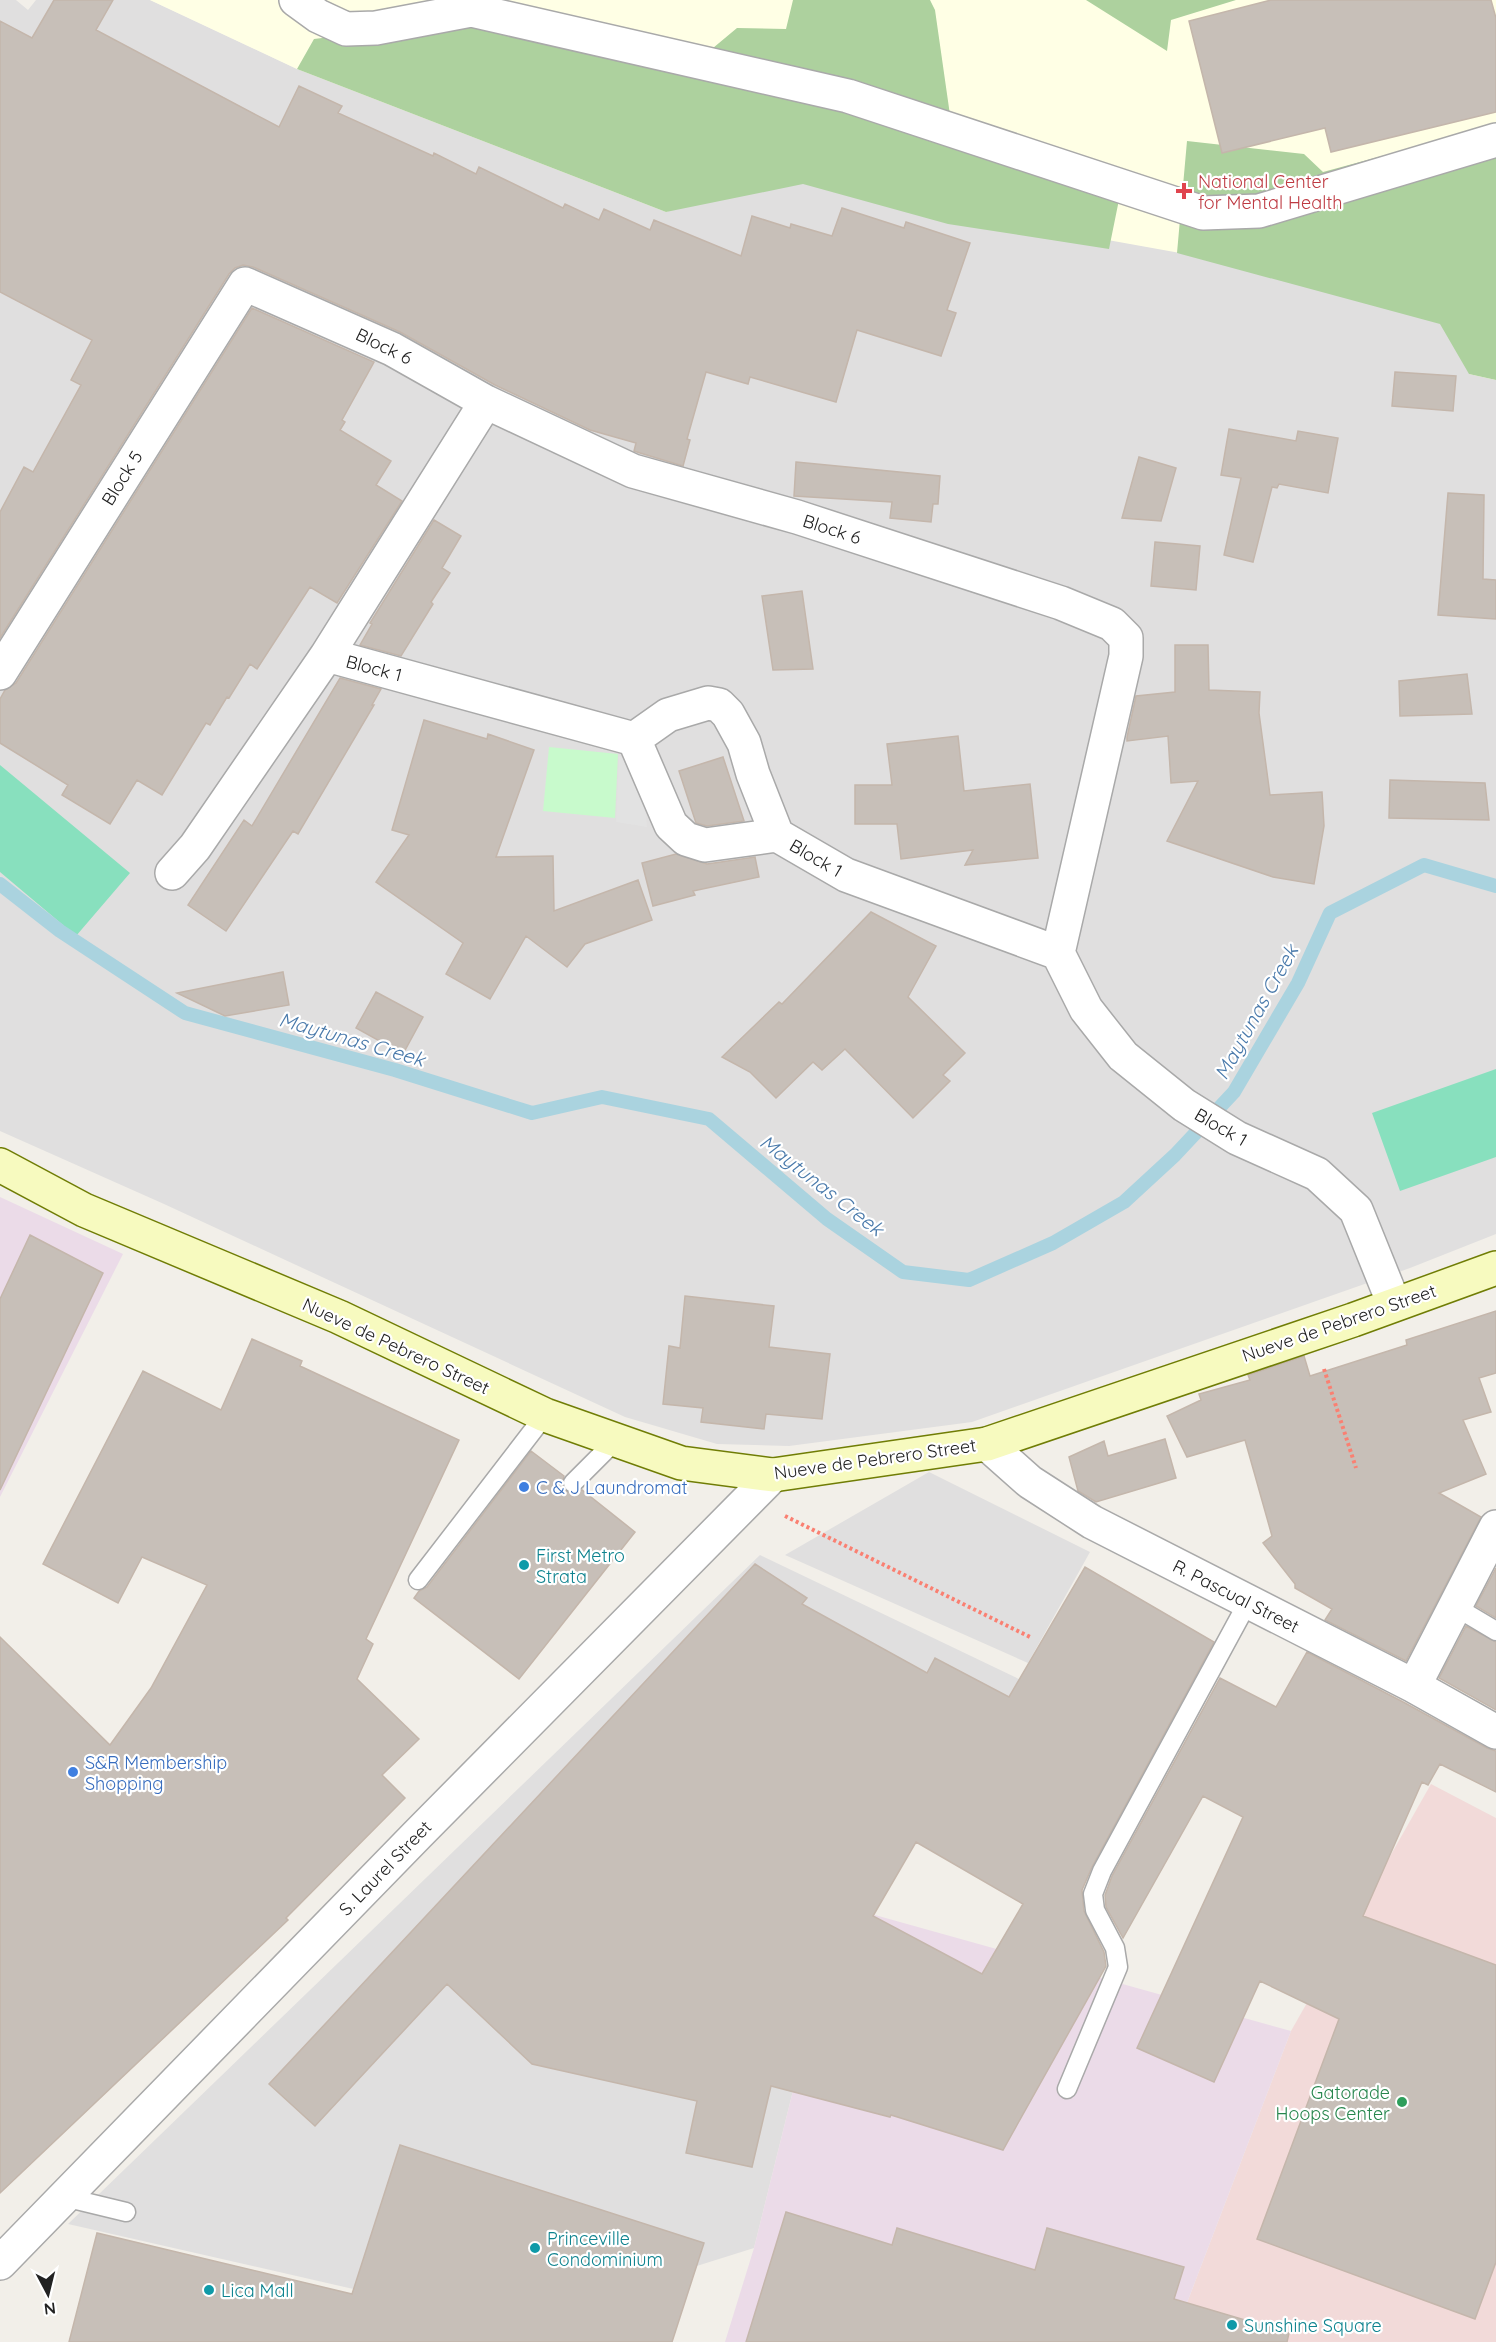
<svg xmlns="http://www.w3.org/2000/svg" width="1496" height="2342" viewBox="0 0 1496 2342" font-family="Quicksand,sans-serif">
<style>
.residential{fill:#e0dfdf}
.commercial{fill:#f2dad9}
.industrial{fill:#ebdbe8}
.education{fill:#ffffe5}
.forest{fill:#add19e}
.park{fill:#c8facc}
.pitch{fill:#88e0be}
.parking{fill:#e2e2e2}
.lines{fill:none;stroke-linecap:round;stroke-linejoin:round}
.stream{stroke:#aad3df;stroke-width:14}
.building{fill:#c7bfb8;stroke:#c4b6ab;stroke-width:1.5;fill-rule:evenodd}
.service-casing{stroke:#a9a9a9;stroke-width:21}
.minor-casing{stroke:#a9a9a9;stroke-width:36}
.tertiary-casing{stroke:#a9a9a9;stroke-width:36}
.secondary-casing{stroke:#707d05;stroke-width:36}
.path{stroke:#fa8072;stroke-width:4;stroke-dasharray:3 3;stroke-linecap:butt}
.service{stroke:#fff;stroke-width:18}
.minor{stroke:#fff;stroke-width:33}
.tertiary{stroke:#fff;stroke-width:33}
.secondary{stroke:#f7fabf;stroke-width:33}
.health-dot{fill:#e0444e;stroke:#fff;stroke-width:2}
.shop-dot{fill:#3f7fe0;stroke:#fff;stroke-width:2}
.culture-dot{fill:#0f9aa8;stroke:#fff;stroke-width:2}
.leisure-dot{fill:#2e9e5b;stroke:#fff;stroke-width:2}
.labels{text-anchor:middle;dominant-baseline:central;stroke-width:4.5;stroke-linejoin:round;paint-order:stroke}
.health-label{font-size:18px;fill:#be3a42;stroke:#fff;text-anchor:start}
.street-label{font-size:18px;fill:#222;stroke:#fff}
.shop-label{font-size:18px;fill:#366cbe;stroke:#fff;text-anchor:start}
.culture-label{font-size:18px;fill:#0d838f;stroke:#fff;text-anchor:start}
.leisure-label{font-size:18px;fill:#27864d;stroke:#fff;text-anchor:end}
.water-label{font-size:20px;font-style:italic;fill:#4a7aab;stroke:#fff}
</style>
<rect width="100%" height="100%" fill="#f2efe9"/>
<path class="residential" d="M0,0H16L28,10L36,0H150L297,69L784,169L1493,309L1469,374L1496,380V1234L1410,1268L972,1422L789,1446L717,1444L625,1417L164,1204L0,1131Z
M929,1472L1090,1552L1028,1663L785,1555Z
M760,1555L1023,1681L839,1905L754,2248L455,2342H396L406,2301L68,2224Z"/>
<path class="commercial" d="M1431,1784L1496,1818V2342H1172L1291,2031Z"/>
<path class="industrial" d="M0,1197L123,1254L0,1497Z
M839,1905L1291,2031L1172,2342H725L754,2248Z"/>
<path class="education" d="M150,0H1496V380L1469,374L1492,309L985,218L784,169L666,212L297,69Z"/>
<path class="forest" d="M793,0H930L935,10L950,115L1124,175L1109,249L948,224L803,184L666,212L297,69L314,39L468,20L713,48L737,28L786,29Z
M1086,0H1236L1171,20L1167,51Z
M1496,125V380L1469,374L1440,324L1177,253L1187,141L1304,154L1323,172Z"/>
<path class="park" d="M549,747L618,754L615,818L543,811Z"/>
<path class="pitch" d="M0,765L130,873L76,936L0,872Z
M1496,1069V1157L1400,1191L1372,1113Z"/>
<path class="parking" d="M619,756L642,766L647,827L616,822Z"/>
<g class="lines">
<path class="stream" d="M0,884L60,931L185,1013L395,1070L532,1113L602,1097L709,1119L827,1219L903,1272L969,1280L1053,1243L1124,1202L1175,1155L1234,1092L1298,983L1330,913L1424,865L1496,886"/>
</g>
<path class="building" d="M54,0H113L96,30L279,127L299,86L342,106L338,113L433,156L434,153L476,174L479,167L563,208L565,204L599,220L604,209L650,230L654,220L741,256L752,216L790,228L791,224L832,236L842,208L904,228L906,222L970,243L947,310L956,313L941,356L857,330L836,402L750,377L748,384L706,372L687,439L690,440L683,466L640,453L634,451L636,443L590,430L495,385L400,332L253,267L243,265L235,268L229,274L0,638V512L24,467L33,472L81,385L71,380L92,340L0,292V21L32,38Z
M1271,0H1491L1496,18V112L1331,152L1325,128L1222,153L1189,21Z
M252,308L374,362L342,420L345,422L340,430L391,461L376,485L402,501L337,603L310,587L257,669L250,664L229,698L227,697L210,725L206,723L162,795L137,780L110,824L62,795L68,785L0,743V699L5,690L16,683Z
M1395,372L1456,376L1453,411L1392,406Z
M1229,429L1296,441L1298,431L1338,438L1328,493L1279,484L1277,488L1272,487L1253,562L1224,555L1241,478L1221,475Z
M1139,457L1176,468L1161,521L1122,518Z
M796,462L940,476L938,504H933L931,522L890,518L892,502L794,496Z
M1448,493L1484,495L1483,579L1496,580V619L1438,615Z
M434,520L461,536L442,568L450,573L431,602L433,604L401,656L360,645L372,624L370,623Z
M1155,542L1200,546L1196,590L1151,586Z
M802,591L813,669L773,670L762,596Z
M1175,645H1208L1209,690L1260,692L1259,713L1270,795L1322,792L1324,826L1314,884L1273,877L1167,841L1198,781L1171,783L1168,736L1127,741V737L1136,696L1175,692Z
M1467,674L1472,714L1400,716L1399,681Z
M340,678L381,689L372,705H374L298,834L293,831L226,931L188,905L244,820L252,826Z
M424,720L487,739L488,734L534,750L496,857L553,856L554,911L638,880L652,920L585,944L567,967L526,936L490,999L446,974L463,943L376,882L409,835L392,830Z
M958,736L964,791L1030,784L1038,858L965,865L973,850L901,859L897,824H855V785H892L887,744Z
M723,757L744,821L707,826L696,823L679,771Z
M1390,780L1485,783L1489,820L1389,818Z
M676,854L707,864L755,857L759,877L693,891L695,895L653,906L642,863Z
M871,912L936,946L908,997L965,1053L943,1075L950,1081L913,1118L845,1049L822,1070L813,1062L776,1098L750,1072L722,1057L779,1002L782,1004Z
M283,972L289,1005L225,1016L177,993Z
M376,992L423,1017L403,1054L356,1028Z
M30,1235L103,1273L0,1490V1299Z
M685,1296L774,1306L769,1347L830,1354L822,1419L766,1414L764,1429L701,1422L703,1408L663,1404L669,1346L680,1348Z
M1496,1311V1373L1479,1378L1491,1412L1463,1420L1486,1474L1439,1493L1481,1517L1406,1661L1325,1620L1332,1609L1295,1588V1584L1263,1543L1272,1536L1245,1440L1187,1457L1167,1416L1201,1400L1199,1394L1250,1380L1248,1375L1304,1356L1310,1376L1407,1345L1406,1340Z
M252,1339L302,1361L300,1366L459,1440L366,1639L373,1644L357,1679L419,1739L382,1775L405,1798L286,1918L288,1920L0,2193V1637L110,1745L151,1688L207,1585L142,1557L118,1603L43,1564L143,1371L221,1410Z
M1165,1439L1176,1478L1096,1502L1078,1491L1069,1457L1104,1441L1108,1456Z
M531,1451L564,1476L562,1485L566,1491L575,1494L582,1490L635,1532L519,1679L414,1598L419,1591L427,1587Z
M755,1564L807,1598L802,1604L927,1673L935,1658L1009,1697L1085,1567L1214,1642L1092,1867L1082,1890L1084,1911L1104,1952L1106,1966L1003,2150L891,2115L890,2117L771,2086L752,2167L686,2153L697,2101L532,2064L447,1984L315,2126L269,2084ZM916,1842L1023,1904L982,1974L873,1916Z
M1496,1568V1618L1476,1606Z
M1466,1626L1496,1642V1710L1439,1678Z
M1307,1652L1405,1703L1487,1748L1496,1751V1792L1440,1764L1428,1785L1422,1782L1363,1916L1496,1965V2262L1475,2319L1257,2239L1339,2019L1260,1981L1214,2082L1137,2048L1243,1817L1203,1796L1123,1938L1106,1907L1105,1895L1112,1876L1220,1678L1276,1707Z
M400,2145L704,2243L672,2342H69L97,2233L352,2294Z
M786,2212L892,2245L897,2228L1035,2270L1047,2228L1184,2267L1174,2299L1289,2333L1287,2342H746Z"/>
<g class="lines">
<defs>
<path id="service" d="M573,1483L616,1440
M418,1580L545,1415
M1454,1606L1496,1631
M1067,2089L1118,1967L1115,1948L1095,1910L1093,1894L1102,1871L1248,1602
M64,2197L126,2212"/>
<path id="minor" d="M296,0L318,16L346,29L376,28L471,10L848,96L1203,213L1259,211L1496,140
M327,655L486,402
M0,673L245,284L392,349L486,402L633,471L797,517L1061,603L1112,624L1126,638V656L1058,953
M634,739L668,715L708,703L719,705L728,714L744,743L753,774L777,835
M172,873L195,847L327,655L634,739L671,825L686,839L705,845L777,835L846,875L1058,953L1086,1009L1123,1056L1184,1105L1237,1138L1317,1174L1356,1210L1394,1304
M987,1444L1030,1482L1092,1522L1414,1686L1496,1732
M1414,1686L1496,1527"/>
<path id="tertiary" d="M0,2263L418,1834L773,1475"/>
<path id="secondary" d="M0,1165L84,1210L339,1317L545,1415L681,1463L773,1475L987,1444L1353,1320L1496,1268"/>
</defs>
<use href="#service" class="service-casing"/>
<use href="#minor" class="minor-casing"/>
<use href="#tertiary" class="tertiary-casing"/>
<use href="#secondary" class="secondary-casing"/>
<path class="path" d="M1324,1369L1356,1468
M785,1516L1032,1638"/>
<use href="#service" class="service"/>
<use href="#minor" class="minor"/>
<use href="#tertiary" class="tertiary"/>
<use href="#secondary" class="secondary"/>
</g>
<path class="health-dot" d="M1181 182h6v6h6v6h-6v6h-6v-6h-6v-6h6z"/>
<g class="shop-dot">
<circle cx="524" cy="1487" r="6"/>
<circle cx="73" cy="1772" r="6"/>
</g>
<g class="culture-dot">
<circle cx="524" cy="1565" r="6"/>
<circle cx="535" cy="2248" r="6"/>
<circle cx="209" cy="2290" r="6"/>
<circle cx="1232" cy="2325" r="6"/>
</g>
<circle class="leisure-dot" cx="1402" cy="2102" r="6"/>
<g class="labels">
<g class="health-label">
<text x="1198" y="181">National Center<tspan x="1198" dy="21">for Mental Health</tspan></text>
</g>
<g class="street-label">
<text transform="translate(384 346) rotate(26)">Block 6</text>
<text transform="translate(122 478) rotate(-58)">Block 5</text>
<text transform="translate(832 529) rotate(18)">Block 6</text>
<text transform="translate(374 668) rotate(15)">Block 1</text>
<text transform="translate(816 858) rotate(30)">Block 1</text>
<text transform="translate(1221 1127) rotate(30)">Block 1</text>
<text transform="translate(1339 1323) rotate(-19)">Nueve de Pebrero Street</text>
<text transform="translate(396 1346) rotate(25)">Nueve de Pebrero Street</text>
<text transform="translate(875 1459) rotate(-8)">Nueve de Pebrero Street</text>
<text transform="translate(1236 1596) rotate(27)">R. Pascual Street</text>
<text transform="translate(385 1868) rotate(-46)">S. Laurel Street</text>
</g>
<g class="shop-label">
<text x="536" y="1487">C &amp; J Laundromat</text>
<text x="85" y="1762">S&amp;R Membership<tspan x="85" dy="21">Shopping</tspan></text>
</g>
<g class="culture-label">
<text x="536" y="1555">First Metro<tspan x="536" dy="21">Strata</tspan></text>
<text x="547" y="2238">Princeville<tspan x="547" dy="21">Condominium</tspan></text>
<text x="221" y="2290">Lica Mall</text>
<text x="1244" y="2325">Sunshine Square</text>
</g>
<g class="leisure-label">
<text x="1390" y="2092">Gatorade<tspan x="1390" dy="21">Hoops Center</tspan></text>
</g>
<g class="water-label">
<text transform="translate(1256 1012) rotate(-61)">Maytunas Creek</text>
<text transform="translate(352 1039) rotate(16)">Maytunas Creek</text>
<text transform="translate(822 1185) rotate(38)">Maytunas Creek</text>
</g>
</g>
<g transform="translate(48 2294) rotate(173)" stroke="#ffffff" stroke-width="4.5" paint-order="stroke">
<path d="M0-4.5L10 22L0 15L-10 22Z" fill="#222222"/>
<text y="-9" font-size="16" font-weight="bold" text-anchor="middle" fill="#222222">N</text>
</g>
</svg>
